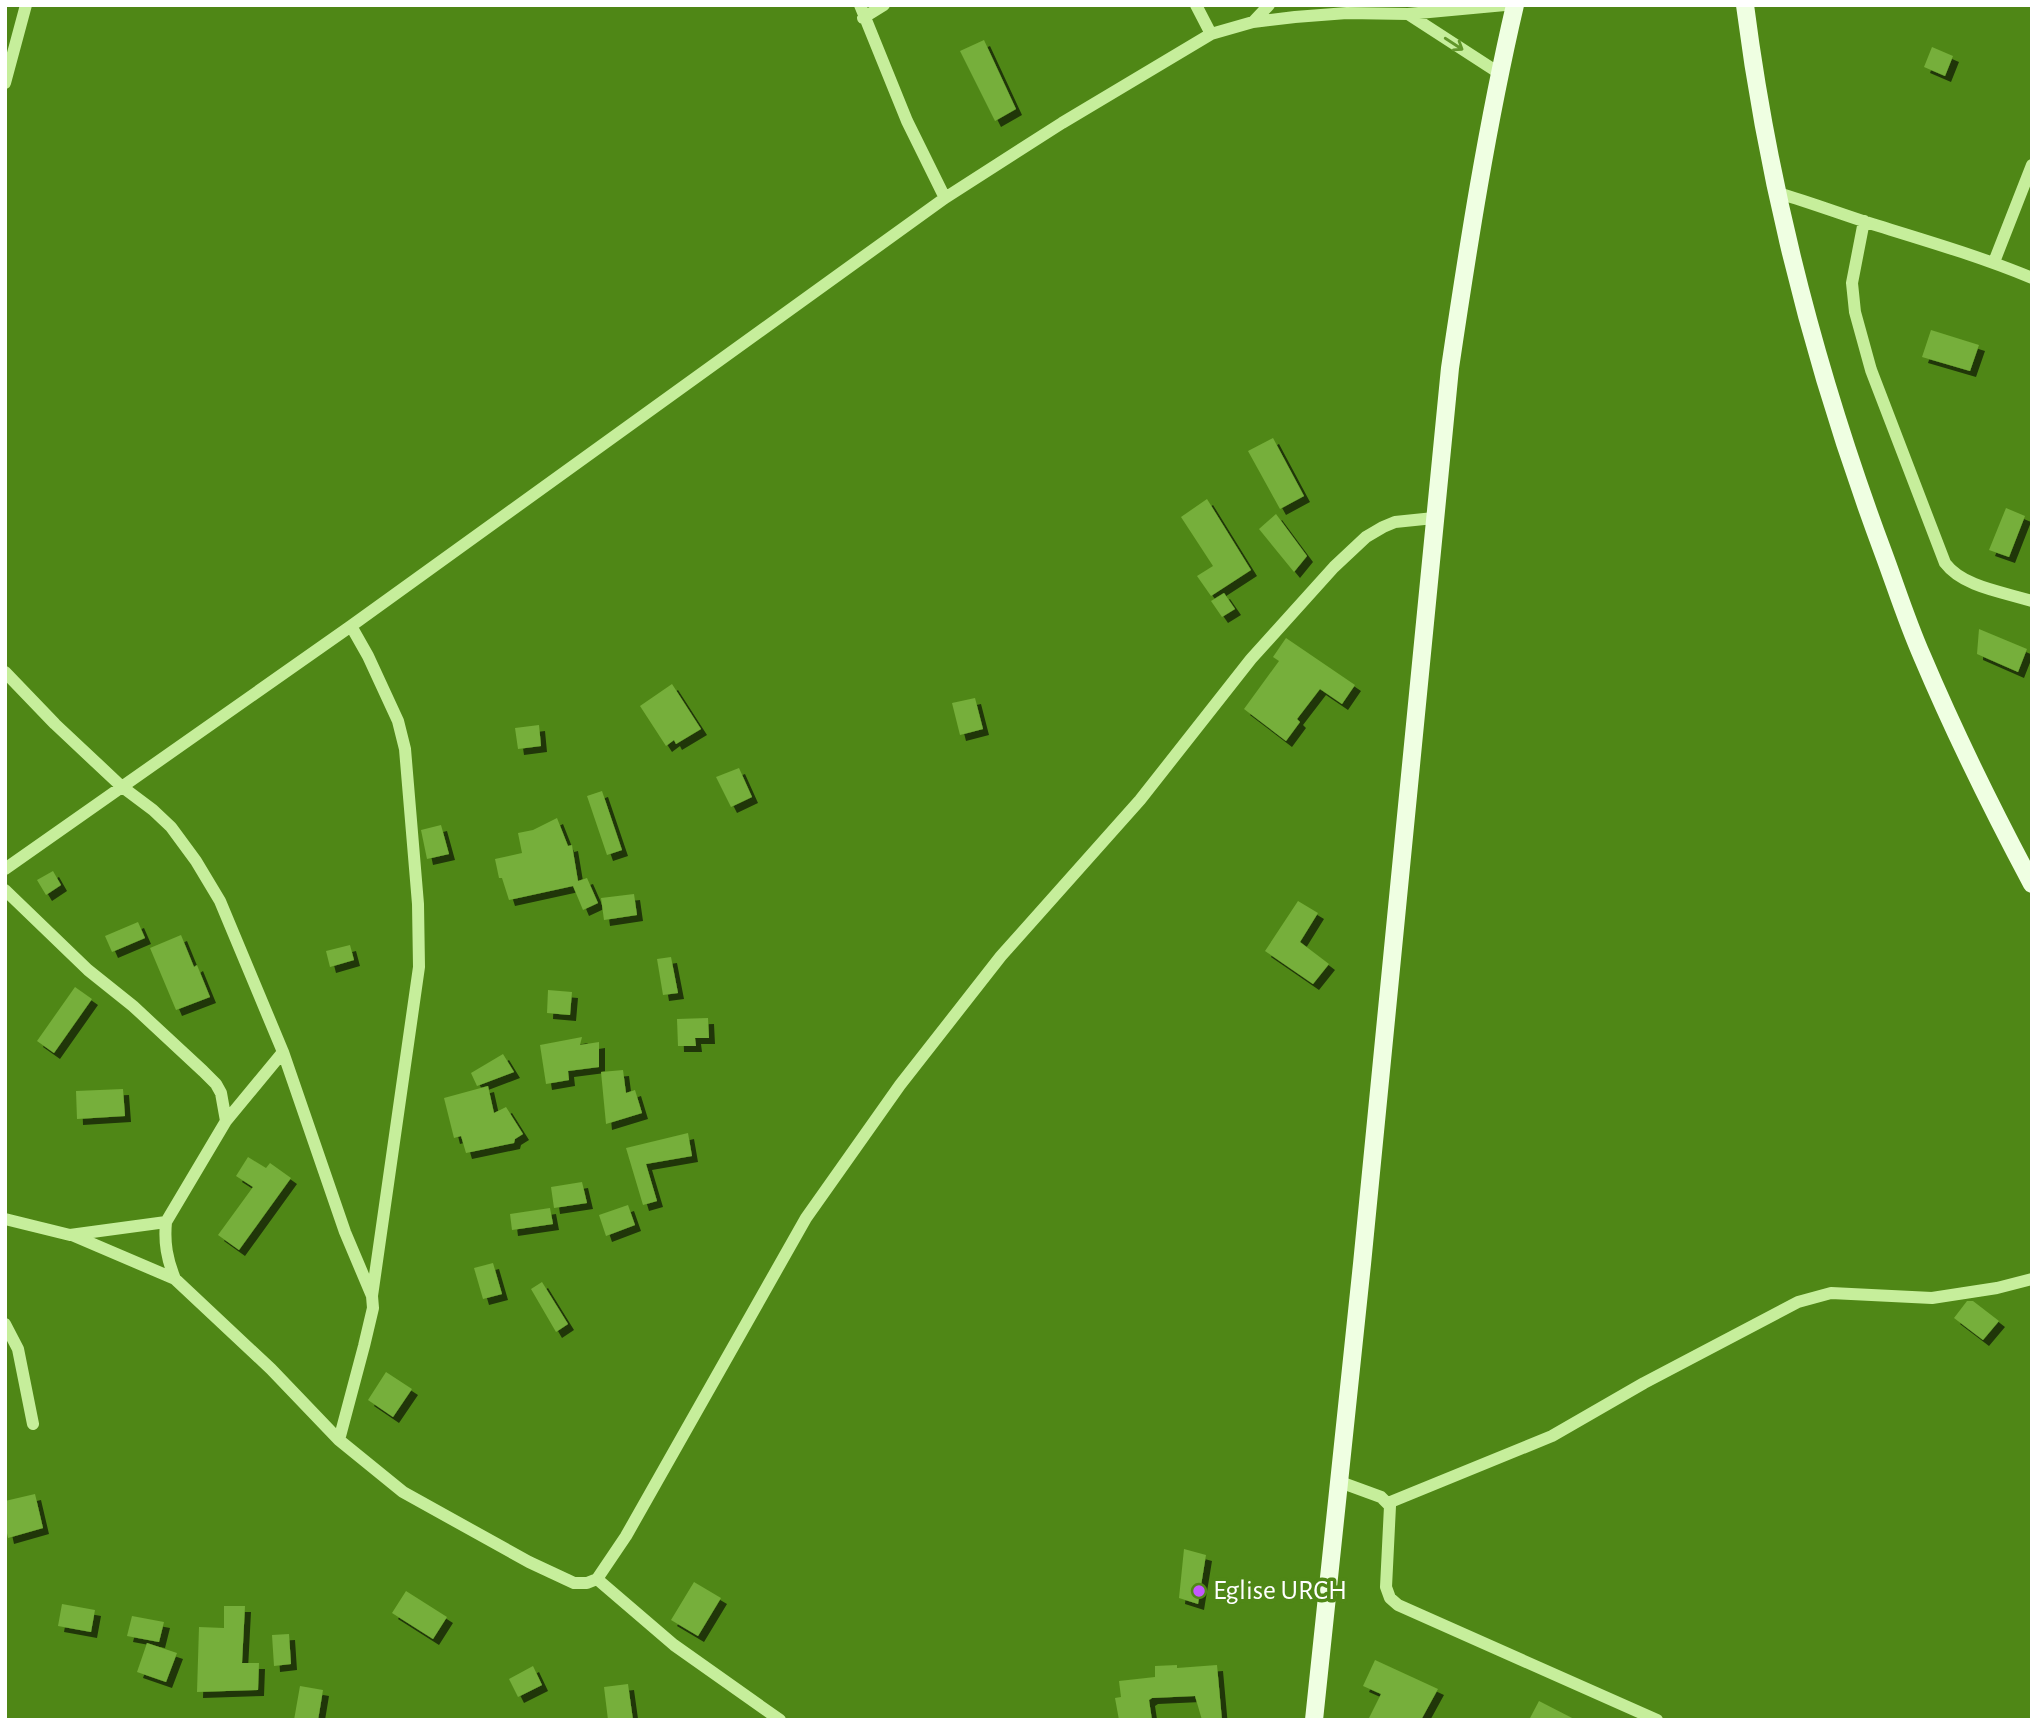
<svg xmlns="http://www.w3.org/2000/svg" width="2037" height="1725" viewBox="0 0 2037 1725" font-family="'Alegreya Sans',sans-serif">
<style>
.building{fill:#76af3a;filter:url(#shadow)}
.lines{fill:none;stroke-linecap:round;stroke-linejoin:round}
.minor{stroke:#c6ee9b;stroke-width:12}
.major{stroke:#efffe2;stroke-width:18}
.oneway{stroke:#61962a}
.poi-dot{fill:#c358ff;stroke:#4f8716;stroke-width:2.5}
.labels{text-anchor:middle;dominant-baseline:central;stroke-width:7;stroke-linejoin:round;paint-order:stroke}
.poi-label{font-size:28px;fill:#fff;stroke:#4f8716;text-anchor:start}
</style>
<defs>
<filter id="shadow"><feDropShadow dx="6" dy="6" stdDeviation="0" flood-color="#0009"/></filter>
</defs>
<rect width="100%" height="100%" fill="#4f8716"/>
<path class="building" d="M984,40L1016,109L995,121L960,51Z
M1932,47L1953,56L1945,76L1924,67Z
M1931,330L1979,345L1970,371L1922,357Z
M1273,438L1304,496L1280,509L1248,451Z
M1207,499L1251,570L1211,596L1197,576L1213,566L1181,517Z
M2006,508L2025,516L2009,557L1989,550Z
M1276,514L1307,556L1294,572L1259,529Z
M1224,593L1235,609L1222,617L1211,601Z
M1979,629L2027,649L2018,672L1977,654Z
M1286,638L1355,685L1342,704L1320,689L1297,719L1300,722L1286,741L1244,709L1279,661L1273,657Z
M672,684L701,729L676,744L674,740L666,746L640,706Z
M975,698L983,729L960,735L952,703Z
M539,725L541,746L518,749L515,728Z
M739,768L752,797L731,807L716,777Z
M602,791L622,850L607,855L587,796Z
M557,818L568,846L572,845L578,881L587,878L598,903L583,910L573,886L509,900L502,878H499L495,859L522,853L518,833L533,830Z
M441,825L449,854L427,859L421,830Z
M53,871L61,885L46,895L37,880Z
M634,894L637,915L604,920L601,898Z
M1298,901L1318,913L1300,942L1329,964L1313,984L1265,951Z
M138,922L145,938L112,952L105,936Z
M181,935L194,967L197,965L210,997L176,1010L150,948Z
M350,945L354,960L330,967L326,951Z
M671,957L678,993L663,995L657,959Z
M75,987L92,999L54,1053L37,1041Z
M548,990L572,992L570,1015L547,1013Z
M708,1018L709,1038H695L696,1046H678L677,1019Z
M582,1037L580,1045L599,1042V1067L568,1071L569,1080L546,1084L540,1045Z
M503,1054L514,1072L477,1086L471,1073Z
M623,1070L626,1093L635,1090L642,1113L606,1124L601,1072Z
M488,1086L494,1113L506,1107L523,1134L515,1139L514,1143L466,1153L461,1136L454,1138L444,1098Z
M123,1089L125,1116L77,1119L76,1091Z
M688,1133L692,1156L646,1164L657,1201L643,1205L626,1148Z
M248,1157L266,1168L270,1163L291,1178L239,1250L218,1235L253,1187L236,1176Z
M582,1182L587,1203L554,1208L551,1187Z
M628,1205L635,1225L606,1236L599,1215Z
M550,1208L553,1224L512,1230L510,1214Z
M493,1263L502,1294L483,1299L474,1268Z
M542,1282L568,1324L556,1332L531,1289Z
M1967,1301H1973L1999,1321L1983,1340L1954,1318Z
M386,1372L412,1389L393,1417L368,1400Z
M35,1494L43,1528L8,1538L5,1524V1501Z
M1184,1549L1206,1555L1198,1604L1179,1598Z
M694,1582L721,1598L698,1636L671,1620Z
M406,1591L447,1617L433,1639L392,1613Z
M62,1604L95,1610L91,1632L58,1626Z
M224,1606H245L242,1663H259L258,1690L197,1692L199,1627L224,1628Z
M132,1616L164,1622L159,1642L127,1636Z
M289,1634L291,1664L274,1666L272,1635Z
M147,1643L177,1653L166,1682L137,1672Z
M1375,1660L1438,1689L1421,1720H1368L1381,1694L1363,1686Z
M1177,1665V1668L1217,1665L1222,1720H1202L1195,1696L1152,1698L1149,1700L1152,1720H1119L1115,1698L1121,1697L1119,1681L1155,1677V1666Z
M533,1666L542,1685L518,1697L509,1679Z
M628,1684L633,1720H608L604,1687Z
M300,1686L323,1690L318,1720H294Z
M1539,1701L1576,1720H1529Z"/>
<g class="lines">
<path class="minor" d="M860,5L907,121L945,198
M1196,5L1211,34
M1408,14L1499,73
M863,18L884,5
M1253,22L1269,5
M5,83L26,5
M1778,193C1809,202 1838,213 1869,223C1924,240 1979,256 2032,278
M1864,221L1852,283L1855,312L1871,370L1945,563C1963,587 2003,592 2032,601
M1994,262L2032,165
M351,626L368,656L398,721L405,749L418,904L419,967L372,1296
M5,672L55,724L121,786L153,810L171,827L196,861L220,901L283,1052L345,1232L372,1296L373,1308L364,1346L339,1440
M5,869L351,626L945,198L1062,123L1211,34L1253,22L1295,17L1347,13L1408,14L1505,5
M5,890L88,970L133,1006L203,1071L216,1084L221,1093L226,1121L166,1222C164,1243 167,1259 175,1279L271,1369L339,1440L403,1492L529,1562L574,1583H587L597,1579L626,1536L806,1218L900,1085L1001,956L1140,800L1251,659L1334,567L1366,537L1383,527L1395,522L1434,518
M226,1121L283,1052
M5,1219L70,1235L166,1222
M72,1235L175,1279
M5,1324L18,1349L33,1424
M1340,1482L1381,1497L1390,1506L1386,1587L1390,1598L1398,1605L1657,1720
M1388,1503L1552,1436L1644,1383L1798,1302L1831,1293L1932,1298L1997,1288L2032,1279
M597,1579L674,1645L780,1720"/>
<path class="major" d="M1745,5C1769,192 1817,375 1883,552C1896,587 1907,622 1922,656C1955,734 1992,809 2032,884
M1314,1720L1362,1264L1450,368C1468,247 1487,125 1515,5"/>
</g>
<defs><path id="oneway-shaft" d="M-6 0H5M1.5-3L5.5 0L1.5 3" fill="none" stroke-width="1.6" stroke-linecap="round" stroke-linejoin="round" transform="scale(1.75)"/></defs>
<use class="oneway" href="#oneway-shaft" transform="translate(1454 44) rotate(33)"/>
<circle class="poi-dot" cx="1199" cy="1591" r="7"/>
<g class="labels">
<g class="poi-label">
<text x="1213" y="1591">Eglise URCH</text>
</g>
</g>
<rect width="2037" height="1725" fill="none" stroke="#ffffff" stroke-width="14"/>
</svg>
